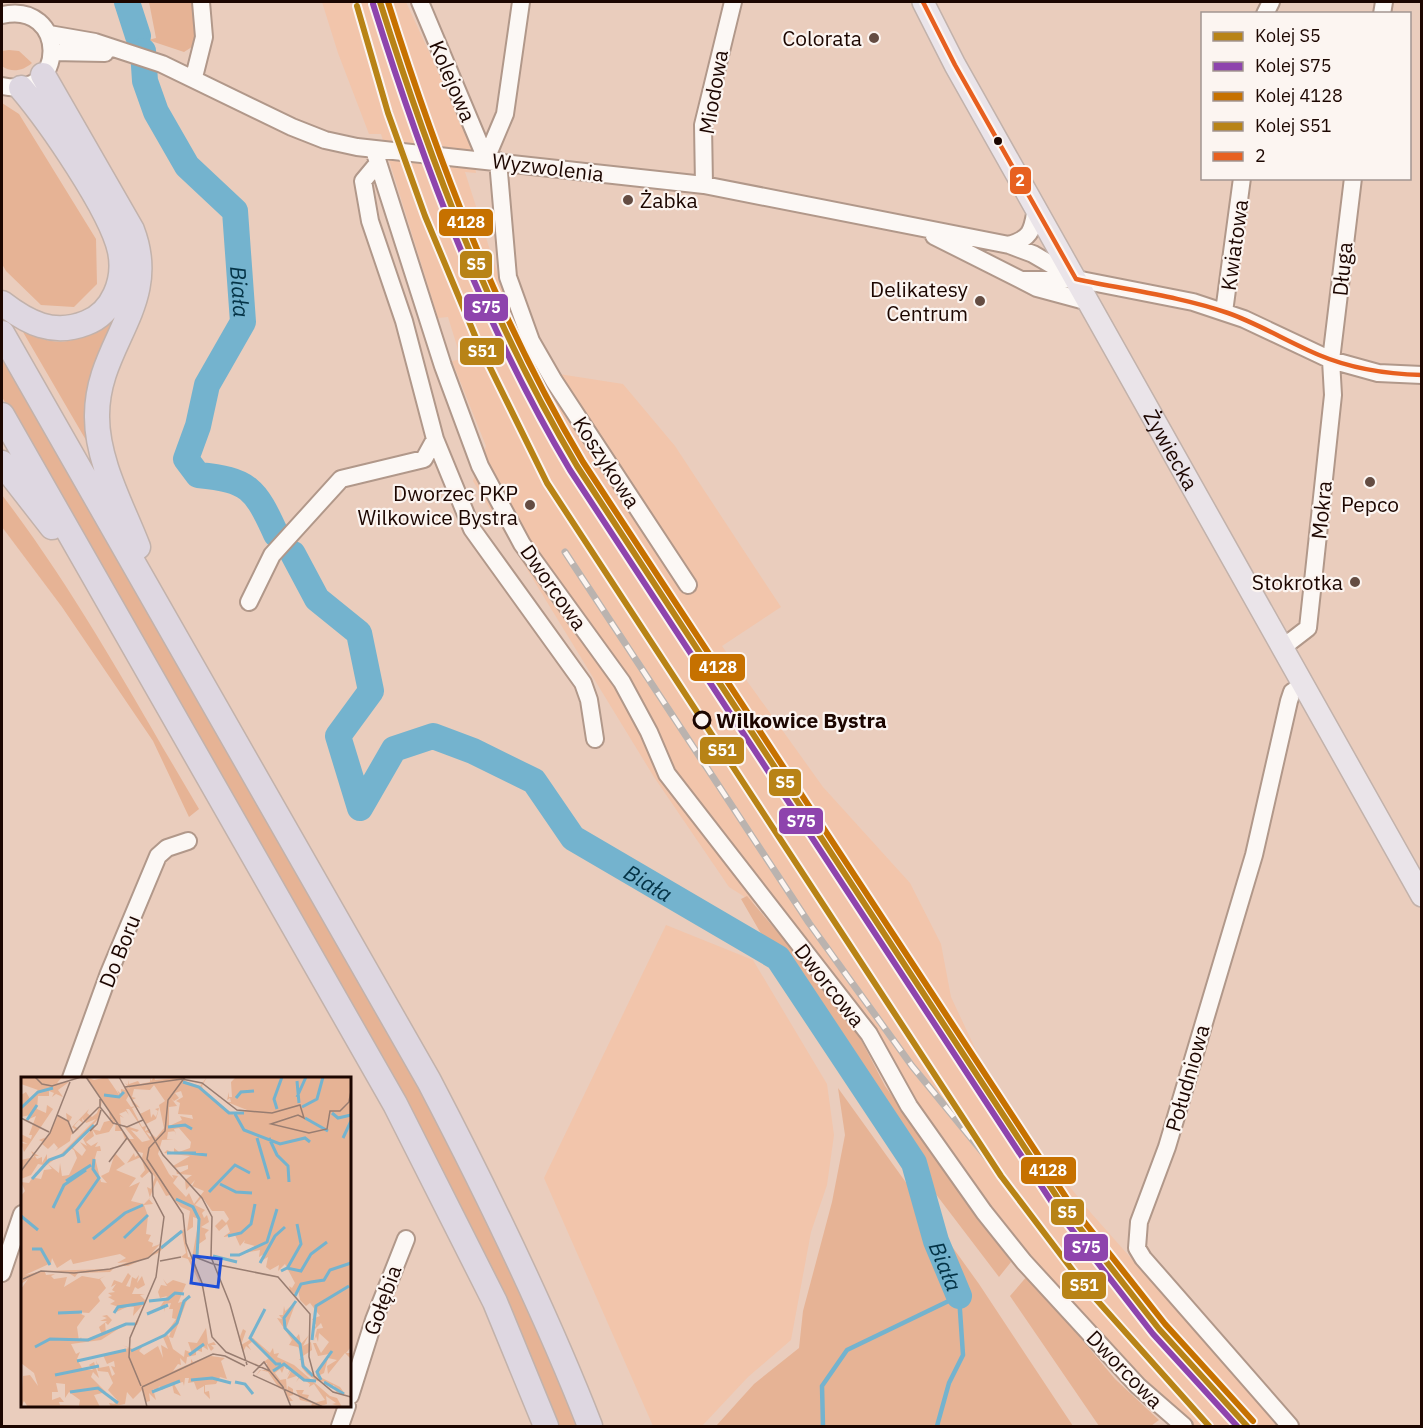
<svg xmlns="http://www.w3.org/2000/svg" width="1423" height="1428" viewBox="0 0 1423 1428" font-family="'IBM Plex Sans',sans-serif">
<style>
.built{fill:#f2c5ab}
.green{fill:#e6b395}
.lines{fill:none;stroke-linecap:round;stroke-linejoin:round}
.stream{stroke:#74b3ce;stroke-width:4.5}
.river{stroke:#74b3ce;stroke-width:26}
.minor-casing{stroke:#b1988a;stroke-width:20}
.major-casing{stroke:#c2b2ab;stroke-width:24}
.highway-casing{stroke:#c2b2ab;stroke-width:27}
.minor{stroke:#fcf8f5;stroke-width:16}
.major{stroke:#eae4e9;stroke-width:21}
.highway{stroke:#ded7e1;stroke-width:24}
.rail-casing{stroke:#bab3af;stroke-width:7}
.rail{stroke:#fcf5f1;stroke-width:4.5;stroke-dasharray:14;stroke-linecap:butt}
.bus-1-casing{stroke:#fcf5f1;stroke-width:9}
.bus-1{stroke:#e76020;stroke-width:4.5}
.rail-1-casing{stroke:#fcf5f1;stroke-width:10}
.rail-2-casing{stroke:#fcf5f1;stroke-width:10}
.rail-3-casing{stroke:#fcf5f1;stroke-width:10}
.rail-4-casing{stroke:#fcf5f1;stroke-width:10}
.rail-1{stroke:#b88316;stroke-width:6}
.rail-2{stroke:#8e44ad;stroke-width:6}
.rail-3{stroke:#c67100;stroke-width:6}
.rail-4{stroke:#b88316;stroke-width:6}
.poi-dot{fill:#644c42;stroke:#fcf5f1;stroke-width:2}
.bus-dot{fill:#1c0600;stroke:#fcf5f1;stroke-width:2}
.stop-dot{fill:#fcf5f1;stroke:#1c0600;stroke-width:3}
.labels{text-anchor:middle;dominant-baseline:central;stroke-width:4.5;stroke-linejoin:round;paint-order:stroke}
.poi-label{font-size:21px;fill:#1c0600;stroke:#fcf5f1;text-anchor:end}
.street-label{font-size:21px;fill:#1c0600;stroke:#fcf5f1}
.stop-label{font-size:21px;font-weight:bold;fill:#1c0600;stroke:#fcf5f1;text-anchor:start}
.water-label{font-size:22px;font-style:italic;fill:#043346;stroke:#fcf5f1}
.inset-river{fill:none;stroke:#74b3ce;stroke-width:3}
.inset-road{fill:none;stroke:#987d71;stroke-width:1.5}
.view{fill:#1d4ed8;fill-opacity:0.15;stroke:#1d4ed8;stroke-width:3}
.inset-edge{fill:none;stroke:#1c0600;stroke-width:3}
.line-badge{stroke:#fcf5f1;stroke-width:2}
.badge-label{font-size:16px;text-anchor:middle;font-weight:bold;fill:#fff}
</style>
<rect width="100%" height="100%" fill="#eacdbd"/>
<path class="built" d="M322,2H406L471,143L476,173L465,172L505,297L542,381L559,374L623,384L675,446L781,607L722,646L823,787L910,883L941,944L951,997L991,1082L1035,1144L1091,1213L1280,1426H1193L1126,1360L1026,1251L941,1142L881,1044L794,928L729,887L654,777L473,481L486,446L452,361L461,359L448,317L438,318L381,134H369L338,53Z
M666,925L753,960L827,1084L834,1135L827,1185L811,1232L791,1340L748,1377L702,1426H653L544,1178Z"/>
<path class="green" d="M149,2H192L195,45L184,52L148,40L156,38Z
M9,50L19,51L32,63C23,71 11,73 2,66V51Z
M2,103L19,114L96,239L97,284L74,307L41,305L6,271L2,264Z
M113,318L90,380V447L23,332C65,350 77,341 113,318Z
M2,351L346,953L481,1203L579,1426H556L149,654L2,397Z
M2,495C77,593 136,703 199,809L189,817L153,741L62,607L2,527Z
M747,896L809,969L857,1032L885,1086L1011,1262L999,1277L922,1176L812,1022L741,899Z
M838,1088L979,1284L1073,1426H716L754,1384L799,1348L803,1311L832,1202L845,1135Z
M1028,1275L1115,1379L1159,1420L1151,1426H1099L1010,1296Z"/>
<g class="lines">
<path class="stream" d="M823,1426L822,1386L847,1350L959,1296L963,1355L949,1383L937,1426"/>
<g class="river">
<path d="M127,2L138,36"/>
<path id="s1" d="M143,51L145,81L156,112L187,166L235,211L243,322L207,385L198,426L186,459L198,475C249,480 255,488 276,534"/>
<path id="s2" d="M293,554L317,599L359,633L371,691L338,736L360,808L394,749L433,736L473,751L534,781L573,838L778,958L914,1163L936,1241L959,1296"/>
</g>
<defs>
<path id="minor" d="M420,2L486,159
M1265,14L1271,2
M1382,14L1384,2
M2,15C67,0 69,101 2,86
M49,34L95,42L162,64L292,127L325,140L357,147L704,185L1009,245L1033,254L1076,279
M52,52L105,53
M194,77L204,37L201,2
M374,150L443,366L480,466L522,544L622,682L649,732L667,774L869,1034L909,1106L984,1212L1024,1262L1138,1386L1184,1426
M486,159L505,114L521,2
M498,161L508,277L531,341L554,381L688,585
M378,163L363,181L370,221L404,321L435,439L472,529L583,683L589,700L595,739
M704,185L703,125L733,2
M934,236L1037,288L1089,302
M1009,245C1032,238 1032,230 1036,209
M1022,280L1076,279L1193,302L1244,319L1331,360L1378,373L1422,375
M1224,312L1242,178
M249,602L272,555L341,479L424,459L435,439
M1282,648L1308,628L1333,395L1331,360L1353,178
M71,1078L109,973L158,856L167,848L188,841
M2,1273L22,1214
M350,1396L374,1320L406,1239
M340,1426L347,1406
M1290,1426L1143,1258L1137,1248L1139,1222L1167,1147L1254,855L1289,701L1292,692L1303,685"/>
<g id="major">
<path id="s3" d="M923,2L955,65L1422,896"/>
</g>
<path id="highway" d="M43,75L132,230C161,305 96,344 97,417C97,461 122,506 138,547
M2,303C28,323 53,336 86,323C113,313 126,280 120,251C111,210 49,121 21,88
M2,333L429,1081C488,1194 544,1308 590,1426
M2,415L395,1104L495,1302L546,1426
M2,463L52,527"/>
</defs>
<use href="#minor" class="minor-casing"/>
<use href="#major" class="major-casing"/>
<use href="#highway" class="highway-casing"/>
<use href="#minor" class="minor"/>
<use href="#major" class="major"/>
<use href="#highway" class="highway"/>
<defs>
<path id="rail" d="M565,552L809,923L912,1066L1003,1177"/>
</defs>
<use href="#rail" class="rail-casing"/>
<use href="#rail" class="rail"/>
<defs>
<path id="bus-1" d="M923,2L955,65L1076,279
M1076,279C1126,290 1179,296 1228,313C1259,324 1288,342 1319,355C1352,369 1386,374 1422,375"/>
</defs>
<use href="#bus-1" class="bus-1-casing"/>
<use href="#bus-1" class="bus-1"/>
<defs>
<path id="rail-1" d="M380,2C431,163 490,320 577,466L1065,1209L1159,1329L1247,1426"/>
<path id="rail-2" d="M373,4C424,166 483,324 570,470L1059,1213L1153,1334L1237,1426"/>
<path id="rail-3" d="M388,2C438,161 497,317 583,462L1071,1205L1165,1324L1253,1421"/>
<path id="rail-4" d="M357,6L388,113L425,216L478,343L547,483L1001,1176L1086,1288L1209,1426"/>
</defs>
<use href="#rail-1" class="rail-1-casing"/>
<use href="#rail-2" class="rail-2-casing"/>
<use href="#rail-3" class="rail-3-casing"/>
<use href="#rail-4" class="rail-4-casing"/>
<use href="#rail-1" class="rail-1"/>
<use href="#rail-2" class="rail-2"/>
<use href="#rail-3" class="rail-3"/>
<use href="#rail-4" class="rail-4"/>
</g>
<g class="poi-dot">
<circle cx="874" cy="38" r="6"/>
<circle cx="628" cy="200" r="6"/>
<circle cx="980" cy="301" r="6"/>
<circle cx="1370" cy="482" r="6"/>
<circle cx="530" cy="505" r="6"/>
<circle cx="1355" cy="582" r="6"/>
</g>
<circle class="bus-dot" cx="998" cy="141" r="5"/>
<circle class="stop-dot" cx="702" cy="720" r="8"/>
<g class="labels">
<g class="poi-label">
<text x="862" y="38">Colorata</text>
<text x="640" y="200" text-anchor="start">Żabka</text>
<text x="968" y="289">Delikatesy<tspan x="968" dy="24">Centrum</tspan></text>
<text x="518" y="493">Dworzec PKP<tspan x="518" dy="24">Wilkowice Bystra</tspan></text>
<text x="1370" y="504" text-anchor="middle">Pepco</text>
<text x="1343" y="582">Stokrotka</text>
</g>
<g class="street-label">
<text transform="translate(453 81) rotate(67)">Kolejowa</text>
<text transform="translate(713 92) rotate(-80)">Miodowa</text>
<text transform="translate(548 167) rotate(7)">Wyzwolenia</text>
<text transform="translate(1234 245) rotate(-82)">Kwiatowa</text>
<text transform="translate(1342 269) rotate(-84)">Długa</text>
<text stroke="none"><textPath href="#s3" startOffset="512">Żywiecka</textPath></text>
<text transform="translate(607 462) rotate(57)">Koszykowa</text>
<text transform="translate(1321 510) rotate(-84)">Mokra</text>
<text transform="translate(554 587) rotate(55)">Dworcowa</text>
<text transform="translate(119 951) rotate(-68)">Do Boru</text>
<text transform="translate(830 985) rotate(52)">Dworcowa</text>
<text transform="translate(1187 1078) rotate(-74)">Południowa</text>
<text transform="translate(382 1300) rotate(-70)">Gołębia</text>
<text transform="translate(1125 1369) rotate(46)">Dworcowa</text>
</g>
<g class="stop-label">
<text x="716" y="720">Wilkowice Bystra</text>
</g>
<g class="water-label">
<text stroke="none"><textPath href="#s1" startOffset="272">Biała</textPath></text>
<text stroke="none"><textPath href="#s2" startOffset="672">Biała</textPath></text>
<text stroke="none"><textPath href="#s2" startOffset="1176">Biała</textPath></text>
</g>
</g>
<g transform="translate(21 1077)">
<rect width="330" height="330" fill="#eacdbd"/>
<path d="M0,0H41L36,6L48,5L37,13L42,20L35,17L31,20L33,16L28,14V19H17L16,32L25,36L26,28L32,32L3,75L0,66L7,67L0,64V57L10,62L11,58H8L15,39L6,43L9,38L0,40V18L5,15L9,22L17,13L0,7ZM65,0L73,3L86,0L99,19L96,13L100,17V12L104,13L102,8L109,12L104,6L107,8L108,3V7L117,4L119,7L129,5V0L130,4L133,0L134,3L165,0L164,4L179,9L186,0L181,9L183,15L213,38L226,33L206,25H210L209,21L206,23L208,15V20H211L210,5L215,0H330V270L325,276H329L330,282L324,276L307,297L306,289L316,283L307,281L303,296L297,299L319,310L324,317L315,315L313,308L309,311L306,305L296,304L286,297L281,291L282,283H278L282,279L277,270L268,268L271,263L256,241L261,242L258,238H262L263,229L264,234L275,225L265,252L274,262L278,257L280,267L288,258L282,269L290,265L291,273L282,279L284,290L300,304L295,299L296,293L308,277L297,279L292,266H295L300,276L308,265L298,256L297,265L295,259L293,264L296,252L302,251L300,246L293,253L295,248L291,242L299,239L289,226L285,229L279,223L277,212L273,217L269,213L268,209L271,211L274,206L264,187L257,194L258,188L249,193L245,190L247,180L240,184L243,177L238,180L239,173L223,176L234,169L223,166L224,163L219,169L214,158L202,160L209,155L206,147L198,154L194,149L201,142L205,146L208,142L203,134H191L181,120L174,128L184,133L181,136L183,141L186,138L188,145L180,150L188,153L184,157L185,162L175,169L177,180L173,181L181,211L167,182L160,180L165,176L161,156L147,166L163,152L167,180L171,181L178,142L172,140V150L166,154L169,134L160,130L149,118L145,119L136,103L128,122L132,127L123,128L127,139L125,157L130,158L127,164L132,166L131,170L139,167L131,176L147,167L137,176L107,189H95L89,195L57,196L54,200L46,195H24L25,198L34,197L30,199L33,202L46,200L43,210L61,199L78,202L84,199L79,202L85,211L77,220L79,224L68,236L56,235L64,239L56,250L58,264L60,260L61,263L81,258L78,250L86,244H79L86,241L81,239L86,238L91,243L87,248L84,245L85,257L90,252L105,246L113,247L116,243H118L116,248L105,247L80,263L50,267L55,277L59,275L56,282L62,293H72L68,288L73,285L78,301L72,295L70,300L85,315L73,318L79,330H7L3,324L0,330L2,299L9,298L17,309L13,296L0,286V212L7,202L0,207V119L4,114L0,105L8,106L15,95L14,101L20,102L23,93L31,92L27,87L38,96L39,86L41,99L48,98L56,81L53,73L50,71L44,78L37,80L75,42L65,46L61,41L62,46L58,43L53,49L58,52L50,58L49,64L34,74L37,71L33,66L27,72L21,67L18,73L22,65L18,63L26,60L37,38L46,43L45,36L51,40L48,46L52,55L55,53L51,50L68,32L66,36L71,40L76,36L81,22ZM133,8L144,24L138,28L143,51L135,61L131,57L129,60L125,55L130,57L129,52L124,54L125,49L121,50L111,31L114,30L125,47L135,42L137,35L138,31L134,32L137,34L135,40L132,37L130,41L129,32L119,37L115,29L110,30L105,23L108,18L112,28L119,31L111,23L115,21L111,20L113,12L129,13ZM160,14L162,20L155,24L159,26L157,37L171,38L172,42L159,39L161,43L148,49V30L156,29L150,21L153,24L158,21L154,16ZM81,23L88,33L89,42L92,43L83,45L79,54L71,52L75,58L88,55L95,44L94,54H101L104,62L106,61L100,50L99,39L103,41L98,37L105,34L108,38L105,32H108L129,63L121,65L110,53L116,55L118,53L102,48L113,62H106L114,74L122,76L121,81L114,74L117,78L114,80L113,76L106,86L120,80L124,93L119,99L121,101L129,94L134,100L130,112L126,110L129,121L123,127L110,124L119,105L108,110L115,101L95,93L104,87L94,76L88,95L80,99L86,106L80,105L74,81L76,74H80L79,69L74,70L77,65L70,69L65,65L73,59L71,52L62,62L66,69L59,65L65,73L61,79L52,71L78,41ZM158,51L170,65L169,71L158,75L153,71V76L146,73L143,76L169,79L152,89L141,76L152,90L154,91L167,88V92L158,96L155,93L156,97L171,98L164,103L165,113L174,103L171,109L183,114L173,127L168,116L165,120L152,106L157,99L151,98L153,102L148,97L137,77L141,63L153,62H146L147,55L154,54L155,58L153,52ZM99,177L105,181L96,186L107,185L88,192L21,194L4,198L30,186L31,181L36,191L50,182L52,187ZM35,306L44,307V321L48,315L59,323L58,329L39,328L38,325H43L39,320L31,323V315H37ZM10,74L18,79H14L16,82L21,80V86L26,77V86L27,83L31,81L37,80L17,94L22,88L17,87L10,98L0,102V83L13,80ZM107,196L110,199L105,209L109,210L111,200L115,202L118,198L116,206L121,199L124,208L117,212L114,210L111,217H124L119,218L125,224L112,239L113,230L108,229L93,236L98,230L89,227L94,224L87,220L91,219L87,216L94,215L91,213L95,207L90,210L93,203L101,206ZM142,202L146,207L152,203L165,207L157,226L166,223L152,261L148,260L150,254L144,258L155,242L151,241L152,232H148L150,226L144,227V235L143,230H139L146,219L139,221L137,215L140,208L146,209ZM185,251L187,267L193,265L195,268H190L193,271L190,274L186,267L187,273L181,269V275L175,273V278L166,280L165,287L159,281L160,288L157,287L152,294L170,286V282L172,285L190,279L204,281L200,284L206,302L199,300L195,307L184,308V315L188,314L189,322L183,316V309L176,313L173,305L167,306L168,301H164L163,309L162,305L153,307L160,319L153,316L151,307L141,313L138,309L137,314L132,312L135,323L128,316L129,324L125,325L121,313L112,322L106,315L104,327L90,330L88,326L94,327L92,323H96L87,313L92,306L87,295L77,294L75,283L78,291L88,289L91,299L94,297L90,289L94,290L93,284L86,287L82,278L108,271L101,268L112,272L123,268L118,274L123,278L137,269L142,281L140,268L147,272L142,260L147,258L152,272L163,280L164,273L171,276L167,265L176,266ZM222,252L225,254L220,268L232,261L249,276L252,271L253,277L258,276L256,280L273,288L309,319L316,321L321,330L311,327L315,326L305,319L306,327L300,329H307L290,330L291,326L279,323L275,313H283L281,317L288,318L286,323L293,326L304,323L293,307L288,310L289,307L279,300L275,305L279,298L266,302L271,292L266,299L270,291L265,292L264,288L261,296L259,292L254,296L259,303L265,302L266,314L267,309L272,312V318L268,319L272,324H268L262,308V313L258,311L247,295L240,293L234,300L239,293H247L225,282L246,292V286L240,287L248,281L232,264L227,268L230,273L225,269L222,275L218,262Z" fill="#e6b395" fill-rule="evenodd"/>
<path class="inset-river" d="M276,4L278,26M162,5L178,10L208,36H223M83,18L98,20L103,15M276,20L285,0M215,21L220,15L233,14M281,30L296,22L302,0M0,31L17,15L32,11M256,32L253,22L261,0M311,36L317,41L330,38M214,37L223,53L259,67L284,61L289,65M284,41L307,54M6,43L16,28M147,50L164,48L171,52M236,61L248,102M248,61L256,78L267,89L268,105M322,61L330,44M146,76H175M167,76L186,78M11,102L28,83L42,78L73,48M45,104L70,88M199,107L215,115L231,116M188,115L214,88L229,96M155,122L172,130L178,142L176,180M32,131L43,108L65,93M0,139L17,153M58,146L56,133L78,101L72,92L73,82M207,159L220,156L230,147L234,127M103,161L127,138M72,162L104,136L122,128M140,171L161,154M11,172H20L29,188M209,178H218L246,165L256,132M192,179L216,185M239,186L254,159L264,150M267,190L280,167L276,147M260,194L266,191L280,194L290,177L306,165M290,205L303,203L309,193L330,186M274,219L280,207L290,205M128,224L147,222L154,216L163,217M275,224L263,241L264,251L279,267L282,289L292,299M244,232L229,261L255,287H260M37,236L61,235M93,236L97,230L123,226M126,237L147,228M291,263L295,229L328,209M14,270L29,262L67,263L105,247H114M110,274L144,258L156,246L163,224L169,219M168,278L183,267M56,284L105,273M252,294L263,287L283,303L295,304M34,298L78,289M170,303L191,301L210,306M300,303L296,295L311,274M214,305L224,307L232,317M303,305L323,317M49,315L77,311L97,326M131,315L159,304"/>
<path class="inset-road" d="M14,0L21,7L31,9L60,0M65,0L131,97L132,119L143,140L135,200L109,261L108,280L120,309M98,0L142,78L181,121L191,140L190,180L209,227L226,288M164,0L147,23L144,54L128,71L126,82L162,137L165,166L181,206L191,260L205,275L249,294L262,310L270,330M104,10L161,2L181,6L216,33L251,36L279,28L283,41L277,38L250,47L288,56L306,52L309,34H319L328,25L330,14M79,22V30L92,46L106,50L122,43M36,38L47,44L52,56L78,30M0,41L28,55M69,54L76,47L80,33M88,85L106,61M0,94L29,56L49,5M174,180L192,187M139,184L160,180M193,187L257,200L289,237L288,280L293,299L312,315L330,320M2,202L20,194L53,196L89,192L127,181L139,171M232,296L243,285L249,294M232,298L302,330M121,310L192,277L204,279L224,289M121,310L126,330"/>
<path class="view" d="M173,179L200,182L197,210L170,206Z"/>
<rect width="330" height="330" class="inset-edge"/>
</g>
<g class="line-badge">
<rect x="1009" y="166" width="23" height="29" rx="6" fill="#e76020"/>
<rect x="438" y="208" width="56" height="29" rx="6" fill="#c67100"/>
<rect x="459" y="250" width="34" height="29" rx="6" fill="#b88316"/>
<rect x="463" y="293" width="46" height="29" rx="6" fill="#8e44ad"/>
<rect x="459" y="337" width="46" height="29" rx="6" fill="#b88316"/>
<rect x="689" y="653" width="57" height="29" rx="6" fill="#c67100"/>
<rect x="699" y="736" width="46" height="29" rx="6" fill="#b88316"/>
<rect x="768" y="768" width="34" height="29" rx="6" fill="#b88316"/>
<rect x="778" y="807" width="46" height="28" rx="6" fill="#8e44ad"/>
<rect x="1020" y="1156" width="57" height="29" rx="6" fill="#c67100"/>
<rect x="1050" y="1198" width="35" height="28" rx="6" fill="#b88316"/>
<rect x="1063" y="1233" width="46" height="29" rx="6" fill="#8e44ad"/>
<rect x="1061" y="1271" width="46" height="29" rx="6" fill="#b88316"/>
</g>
<g class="badge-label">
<text x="1020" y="186">2</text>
<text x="466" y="228">4128</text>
<text x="476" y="270">S5</text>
<text x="486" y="313">S75</text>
<text x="482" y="357">S51</text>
<text x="718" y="673">4128</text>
<text x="722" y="756">S51</text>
<text x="785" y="788">S5</text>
<text x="801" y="827">S75</text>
<text x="1048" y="1176">4128</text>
<text x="1067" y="1218">S5</text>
<text x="1086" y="1253">S75</text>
<text x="1084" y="1291">S51</text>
</g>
<rect width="1423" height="1428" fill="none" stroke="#1c0600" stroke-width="6"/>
<rect x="1201" y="12" width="210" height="168" fill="#fcf5f1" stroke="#a29591" stroke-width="1.5"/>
<rect x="1213" y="32" width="30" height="9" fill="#b88316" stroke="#a29591" stroke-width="1.5"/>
<text x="1255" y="42" font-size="18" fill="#1c0600">Kolej S5</text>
<rect x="1213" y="62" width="30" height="9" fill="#8e44ad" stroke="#a29591" stroke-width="1.5"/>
<text x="1255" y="72" font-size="18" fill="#1c0600">Kolej S75</text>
<rect x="1213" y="92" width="30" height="9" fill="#c67100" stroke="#a29591" stroke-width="1.5"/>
<text x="1255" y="102" font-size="18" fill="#1c0600">Kolej 4128</text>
<rect x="1213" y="122" width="30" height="9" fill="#b88316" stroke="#a29591" stroke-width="1.5"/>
<text x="1255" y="132" font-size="18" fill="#1c0600">Kolej S51</text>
<rect x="1213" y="152" width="30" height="9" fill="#e76020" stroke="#a29591" stroke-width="1.5"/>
<text x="1255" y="162" font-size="18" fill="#1c0600">2</text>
</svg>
